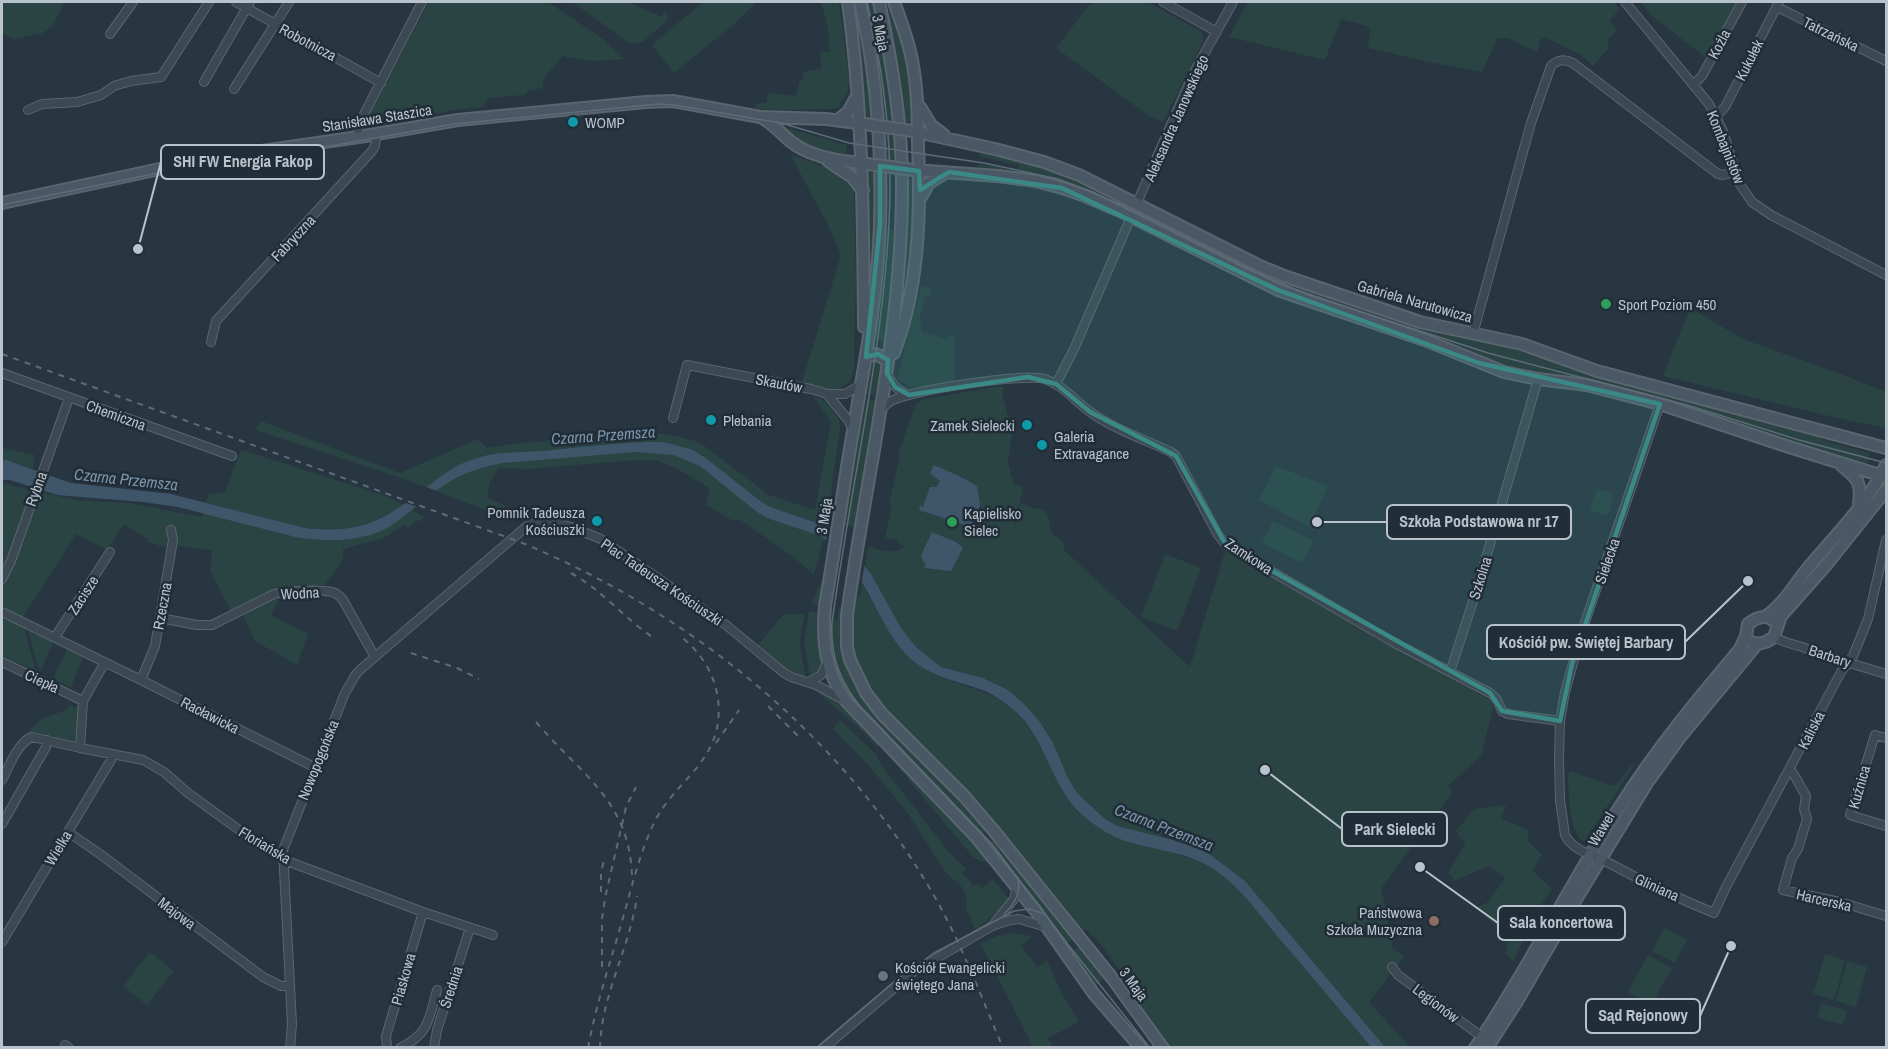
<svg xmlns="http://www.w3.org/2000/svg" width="1888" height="1049" viewBox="0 0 1888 1049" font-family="'Archivo Narrow',sans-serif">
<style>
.green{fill:#2a4343}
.water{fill:#3f566a}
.pier{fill:#283642}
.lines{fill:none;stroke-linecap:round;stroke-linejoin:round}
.street-casing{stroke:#5a666f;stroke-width:10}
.secondary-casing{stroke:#5a666f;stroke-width:14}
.street{stroke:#3c4852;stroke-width:8}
.secondary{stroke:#4a5765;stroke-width:10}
.tram{stroke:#5e6c79;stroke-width:1.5}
.rail{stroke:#5e6c79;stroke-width:2;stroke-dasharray:6 6;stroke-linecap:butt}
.secondary-bridge-casing{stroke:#5a666f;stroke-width:14;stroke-linecap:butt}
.secondary-bridge{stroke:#4a5765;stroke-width:10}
.marked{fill:#3a8986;fill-opacity:0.2;stroke:#3a8986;stroke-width:4.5;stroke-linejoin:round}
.culture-dot{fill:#0f9aa8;stroke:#212d37;stroke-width:2}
.leisure-dot{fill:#2e9e5b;stroke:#212d37;stroke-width:2}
.education-dot{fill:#8d6e63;stroke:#212d37;stroke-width:2}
.worship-dot{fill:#6b7280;stroke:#212d37;stroke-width:2}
.labels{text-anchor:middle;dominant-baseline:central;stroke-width:5;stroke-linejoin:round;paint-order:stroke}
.street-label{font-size:15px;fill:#b9c3cc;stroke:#212d37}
.poi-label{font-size:15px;fill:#b9c3cc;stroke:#212d37;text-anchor:start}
.water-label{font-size:16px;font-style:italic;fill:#7b96ad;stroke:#212d37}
.leader{fill:none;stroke:#b9c3cc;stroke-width:2}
.callout-dot{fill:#b9c3cc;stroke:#212d37;stroke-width:2}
.callout{fill:#212d37;stroke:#b9c3cc;stroke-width:2}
.callout-label{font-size:16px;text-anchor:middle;font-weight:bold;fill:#b9c3cc}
</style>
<rect width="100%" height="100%" fill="#283642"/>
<path class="green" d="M2,2H65L53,25L43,33L14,39L2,33Z
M429,2H548L603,39L624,59L590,61L563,56L543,79V88L528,91L524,95L488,98L483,107L461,109L377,125L368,118Z
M572,2H629L661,17L664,12L667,14L668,20L642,42L631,44Z
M703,2H757L733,25L674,73L652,45Z
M820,2H839L850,85L846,96L839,103L841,107L834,109L786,110L756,109L757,103H766L768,93L796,96L800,80L803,79L804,72L821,68L820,52H829C830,34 827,18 820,2Z
M852,2H855L861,25L873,117L865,116Z
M865,2H875L893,93L898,164L883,162Z
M883,2H890L906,50L913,92V123L903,122Z
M1091,2H1148L1202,32L1203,41L1163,122L1149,116L1056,48Z
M1248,2H1614L1620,9L1609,21L1618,30L1607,40L1609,48L1593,66L1581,55L1544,37L1540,40L1537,52L1508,38H1498L1482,72L1424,61L1368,48L1370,27L1341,19L1325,60L1229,37Z
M1641,2H1738L1708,59L1653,17Z
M778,125L846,145L847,157C815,152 803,143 778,125Z
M980,150L1023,160L1071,176L1254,267L1507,344L1822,435L1821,440L1870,453L1867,464L1499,366L1282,287L1084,192L977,170L979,164L1018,170V165L980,157Z
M790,154C813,163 840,170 854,191L856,279L854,368C852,378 851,383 841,387L842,392L833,391L802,382L841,255L828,225Z
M868,173H876L874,255L868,302Z
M907,177L915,180L911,266L895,343L905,253Z
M883,228L898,230L887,340L883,341L873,340Z
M921,286L932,289L929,296L926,295L920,317L922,332L948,339L949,334L954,336L955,377L953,382L911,388L897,378Z
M1690,308L1743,339L1841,374L1886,392V428L1846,420L1663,376Z
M873,359L883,362L880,387H877L875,396L865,394L869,362Z
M994,387H1004L1002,394L1012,432L1008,463L1014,484L1023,487L1012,538L1021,503L1036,509H1043L1048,516L1051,532L1064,543V550L1190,667L1225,551L1492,701L1493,709L1481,756L1448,786L1453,792L1381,888L1393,949L1405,956L1369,1002L1410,1047H1385L1245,881L1208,853L1189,844L1117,826L1104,818L1077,793L1068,778L1053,743L1040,722L1008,690L983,678L941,667L916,647L901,628L865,566L868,546C881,550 892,556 904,546L899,544V541L885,538L892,507L889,505L900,455L898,454L916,404L924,399Z
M879,391L857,527L845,525L843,524L861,407H865L866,399L877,400Z
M813,396L825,401L834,412L839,420L840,429L832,484L831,512L814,575L792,556L739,519L733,521L706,505L710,489L685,473L657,460H637L528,469L499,468L490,481L487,497L506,506L502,516L392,475L255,430L261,421L400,473L478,439L487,448L511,444L608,435L661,434L674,436L695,441L703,445L769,495L815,510L831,422Z
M2,448L35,455L33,469L2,460Z
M241,450L386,496L403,505C390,513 376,523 362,527C317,539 251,514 206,503L209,494L225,492Z
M1276,466L1328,486L1309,527L1259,500Z
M2,483L75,500L129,503L202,517L204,513L291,536L327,540H345L384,529L412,510L425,517L419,522L417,520L408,528L405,525L384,538L343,549V559L325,585L284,588L271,615L308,634L297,665L255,641L240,608L231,611L210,571L212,550L177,546L167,548L148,542V539L124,524L107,550L76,534L23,617L2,606Z
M1597,489L1610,492L1613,497L1609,512L1604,515L1590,510Z
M1273,521L1314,541L1302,563L1262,543Z
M1165,554L1201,568L1177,631L1141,617Z
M862,583C885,624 902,666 951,681C971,688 991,692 1009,706C1024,719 1036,734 1045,752C1056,773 1061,798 1081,814C1089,820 1101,823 1110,827C1131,835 1152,845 1173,853C1188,858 1202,861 1215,870C1240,887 1258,913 1277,936C1309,973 1340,1010 1371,1047H1168L1143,1012L1125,978L1103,947L1087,930L1081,931L971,798L894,722L869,691L856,664L850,637L853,601L860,596Z
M820,584L824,585L819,633L823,664L822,671L810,677L804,642L809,611L818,612L819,606L811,604Z
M829,606L833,607L831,619L837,620L839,608H844L847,664L857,687L866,700L958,796L988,831L978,833L844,692L829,656Z
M785,614H801L804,615L800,643L805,676C787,674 771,656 758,645L781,617Z
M2,617L26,628L25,633L36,671L2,656Z
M28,631L53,642L40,673Z
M67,649L83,657L71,687L53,679Z
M812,687L833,697L845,707L878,741V749L863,732Z
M70,704L75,708L78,705L80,708L78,739L74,744L33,734L22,737L43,718L66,710Z
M840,720L876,754L882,766L949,852L966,869L962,873L974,886L978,883L982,888L993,879L1009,899C999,912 988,921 975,929L966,908L967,896L960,885L946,873L909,815L870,767L833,729Z
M888,752L991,860L990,862L980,861L973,857L886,753Z
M1635,763L1585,841H1583C1568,830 1569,793 1568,774L1570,771L1613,786C1623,782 1625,768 1635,763Z
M1506,805L1501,818L1528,830V841L1542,855L1532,870L1552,889L1543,901L1513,961L1506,954L1509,936L1475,908L1488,902L1505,878L1489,866L1454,881L1452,876L1448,873L1466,842L1459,837L1456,831L1474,809Z
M995,840L1073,935L1072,940L1065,945L1014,876L988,844V842Z
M1664,928L1687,940L1675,963L1652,951Z
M1010,933L1032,936L1021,946L1038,967L1047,960L1060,990L1079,1022L1048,1038L1053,1047H1033L981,944L997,936Z
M1081,945L1106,977L1094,987L1069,953Z
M150,952L174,971L147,1005L123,986Z
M1825,954L1845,960L1834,1000L1813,994Z
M1648,955L1672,968L1651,1005L1628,992Z
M1847,961L1867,967L1856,1007L1836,1001Z
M1821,1003L1847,1011L1843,1025L1817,1018Z"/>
<path class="water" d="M648,442H663L693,450L707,459L759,500L770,507L829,527L847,545L871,574L901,628L916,647L941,667L983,678L1008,690L1026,706L1040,722L1053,743L1068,778L1077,793L1104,818L1117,826L1189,844L1208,853L1245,881L1385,1047H1371C1340,1010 1309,973 1277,936C1258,913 1240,887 1215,870C1189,852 1154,850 1125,841C1110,836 1094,825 1082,815C1053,789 1048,748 1023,719C1012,707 997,696 982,690C958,681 933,678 912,660C889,640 878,609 863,584C852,566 837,550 821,536L770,519L757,512L700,466L673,455L636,452L502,463C488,466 472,470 458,477C432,490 412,513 387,528C361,543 319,542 291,536L178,507L143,502L57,495L10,480H2V460H6L71,483L171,494L305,528C359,534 382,522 423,490C440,477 454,465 474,459C497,451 519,453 542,451C577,448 612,443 648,442Z
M934,465L959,476L977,486L980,505L971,527L919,510L920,506L923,507L930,487H937L940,481L930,473Z
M932,532L956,542L963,548L951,571L925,568L924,566L926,565L925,562H923L921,555Z"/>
<path class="pier" d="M423,486L440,492L420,508L403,502Z
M829,523L840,534L865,561L861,587L842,560L825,544Z"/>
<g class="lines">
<defs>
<path id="street" d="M236,2L381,83
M1163,2L1217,32
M1625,2L1709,104L1723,131L1739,183L1752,202L1771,215L1886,275
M1777,7L1886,61
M110,34L133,2
M204,82L250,2
M1694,84L1702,76L1742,2
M234,89L289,2
M28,110L42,104L77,102L101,95L114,86L131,81L161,77L209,2
M1716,117L1725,107L1779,2
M359,137L358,126L422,2
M1137,203L1193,74L1233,2
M1473,334L1531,123L1551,66C1558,59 1564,59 1573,63L1718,174L1723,175L1735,172
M211,342L216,321L372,151L375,146L376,134
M2,373L232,456
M887,373C892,384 897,391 909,395
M1056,384L1074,349L1131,217
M827,394H845L861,385
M1660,404L1582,631L1565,692L1560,721L1559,759L1560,800L1565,835C1573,851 1593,855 1607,862C1642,881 1677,898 1714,913L1726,887L1841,672L1853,656L1868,619L1886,540
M881,410C884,407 887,403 891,401C911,390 1025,373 1045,379C1064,386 1074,400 1089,411C1111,428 1146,440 1171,452L1176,456L1218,535L1226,545L1393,642L1490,693L1496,698L1502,711L1508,714L1560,721
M673,418L687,365L811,389L827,394L848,420L853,430
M2,579L11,561L69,398
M2,612L141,680L316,768
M160,618L197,625H212L274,594C285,591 320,589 332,592C337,593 340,596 343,600L375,657
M55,637L110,552
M1774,637C1784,643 1794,644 1805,648C1832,658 1859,666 1886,674
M2,662L83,701
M1450,672L1477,589L1538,379
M141,680L155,646L173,540L171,530
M809,682L821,675L827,663
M1886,738L1875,735L1850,815L1886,826
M80,748L83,701L105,662
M1789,771L1793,773L1806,796L1804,809L1807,819L1798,849L1792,858L1783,890L1840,902L1886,916
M2,780C9,767 17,743 32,737L80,748L143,760L164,772L188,793L260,845L287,861L423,912L493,935
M2,824L46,747L47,740
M68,832L100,854L263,977L281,986H289
M993,925L1014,899L1017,886
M2,942L111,760L112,754
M1392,967L1398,975L1482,1037
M65,1045L69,1048
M290,1048L292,1024L283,850L345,693L356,674L361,669L527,526L539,521H549L571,527L601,539L726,625L784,673L791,677L816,685L846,701
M387,1048L386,1036L423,912
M400,1048C429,1034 429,1019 437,990
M434,1048L437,1030L470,928
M824,1048L913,972L992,926L1010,920L1019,919L1046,927"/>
<path id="secondary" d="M848,2C863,111 863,217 864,327
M860,2C877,74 882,149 880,223C878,293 865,362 853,431C843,489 835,548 825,606C822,642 825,672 847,702L977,838L1035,910L1094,994L1141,1048
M879,2C892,61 902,121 902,182C903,328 867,471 847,615V647L850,660L866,693L882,714L964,796L994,831L1112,978L1163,1048
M894,2C902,24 911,48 914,72C918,96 918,121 918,145C921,215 919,287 894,353
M920,107L931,125L944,135
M760,117C772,122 780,133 790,141C813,159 839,160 867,164
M838,120L848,112L857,96
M912,131L995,149L1044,162L1079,175L1260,266L1284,276L1420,322L1522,344L1597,371L1886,448
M828,161L852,177L863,191
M914,170L998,176L1036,181L1062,188L1085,196L1120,211L1278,290L1425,340L1504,372L1538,379L1587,385L1660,404L1789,447L1886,477
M921,197L929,183L945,173
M2,203L206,159L359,137L458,120L646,102L673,101L760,117L826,119L865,124
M866,357L876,354L888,361
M1841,465C1857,478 1862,482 1859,504
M1765,617C1782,606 1795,584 1808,568C1834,537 1869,502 1886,465
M1751,642L1757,644L1766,642L1774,637L1781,616L1827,564L1886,490
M1475,1048C1528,970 1570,884 1621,805C1656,749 1698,699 1740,649L1746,636L1748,624C1758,616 1770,613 1777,625
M1487,1048L1516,1003L1581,891L1647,783L1681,736L1757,644"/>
</defs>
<use href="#street" class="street-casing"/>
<use href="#secondary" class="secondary-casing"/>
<use href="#street" class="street"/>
<use href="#secondary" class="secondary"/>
<path class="tram" d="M867,2C884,73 893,149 889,223C882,358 850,489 832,623C830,654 840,682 860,706L992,844L1070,947L1150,1048
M2,205L217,161L336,145L454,124L658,104L674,105L781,123L849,143L984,163L1058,179L1093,192L1243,267L1309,295L1488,353L1687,405L1799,440L1886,463
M1004,914C1016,903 1021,892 1018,877
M816,1048L896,980L934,953L1014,911L1029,909L1045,914"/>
<path class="rail" d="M2,354L520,542C687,611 837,731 929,887C959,937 980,994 1003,1048
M571,573C602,590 625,619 655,639
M411,653L457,668L479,679
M768,706L798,736
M536,722C580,774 630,800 632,877
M716,743L739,710
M601,892V873L604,860
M602,967V919L605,898L626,807L636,787
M588,1048C596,1005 609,966 621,925C631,890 639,854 655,821C672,787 709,767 717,728C724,692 709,658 680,636
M600,1048C601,995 630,948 637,896"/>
<defs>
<path id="secondary-bridge" d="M865,124L912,131
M867,164L914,170"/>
</defs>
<use href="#secondary-bridge" class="secondary-bridge-casing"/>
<use href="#secondary-bridge" class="secondary-bridge"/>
</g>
<path class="marked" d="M880,166L919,171L920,190L949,172L1062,188L1278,290L1479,363L1660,404L1572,664L1560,721L1502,711L1490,693L1226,545L1176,456L1090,412L1056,384L1028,377L909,395L895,387L887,373L888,360L878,354L866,357L880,224Z"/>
<g class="culture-dot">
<circle cx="573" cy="122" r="6"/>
<circle cx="711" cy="420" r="6"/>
<circle cx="1027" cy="425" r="6"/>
<circle cx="1042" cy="445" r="6"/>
<circle cx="597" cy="521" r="6"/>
</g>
<g class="leisure-dot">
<circle cx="1606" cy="304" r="6"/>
<circle cx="952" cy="522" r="6"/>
</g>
<circle class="education-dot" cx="1434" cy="921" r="6"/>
<circle class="worship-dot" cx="883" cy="976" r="6"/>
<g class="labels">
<g class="street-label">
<text transform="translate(881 33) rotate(79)">3 Maja</text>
<text transform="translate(1831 34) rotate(26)">Tatrzańska</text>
<text transform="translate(308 42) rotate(28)">Robotnicza</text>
<text transform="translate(1719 44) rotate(-62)">Koźla</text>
<text transform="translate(1749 60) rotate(-63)">Kukułek</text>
<text transform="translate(377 118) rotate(-9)">Stanisława Staszica</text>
<text transform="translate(1176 118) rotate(-66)">Aleksandra Janowskiego</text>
<text transform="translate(1726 147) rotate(68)">Kombajnistów</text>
<text transform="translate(293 238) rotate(-47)">Fabryczna</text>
<text transform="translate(1415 301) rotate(16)">Gabriela Narutowicza</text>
<text transform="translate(779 383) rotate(11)">Skautów</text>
<text transform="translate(116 415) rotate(20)">Chemiczna</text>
<text transform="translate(36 489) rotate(-70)">Rybna</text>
<text transform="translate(824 516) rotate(-81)">3 Maja</text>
<text transform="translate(1249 556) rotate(33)">Zamkowa</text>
<text transform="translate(1607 561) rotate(-71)">Sielecka</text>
<text transform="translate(1480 578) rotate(-73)">Szkolna</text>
<text transform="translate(662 582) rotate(34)">Plac Tadeusza Kościuszki</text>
<text transform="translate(300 593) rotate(-3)">Wodna</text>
<text transform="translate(83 595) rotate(-57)">Zacisze</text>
<text transform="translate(162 606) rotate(-80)">Rzeczna</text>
<text transform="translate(1830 656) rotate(18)">Barbary</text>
<text transform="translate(42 681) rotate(25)">Ciepła</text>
<text transform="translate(210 715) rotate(27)">Racławicka</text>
<text transform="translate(1811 730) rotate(-63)">Kaliska</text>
<text transform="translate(318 760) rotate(-68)">Nowopogońska</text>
<text transform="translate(1859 787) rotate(-74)">Kuźnica</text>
<text transform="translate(1601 829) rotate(-59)">Wawel</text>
<text transform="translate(265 845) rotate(31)">Floriańska</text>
<text transform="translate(58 848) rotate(-59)">Wielka</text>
<text transform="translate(1657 887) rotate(24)">Gliniana</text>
<text transform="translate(1824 900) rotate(13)">Harcerska</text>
<text transform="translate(177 913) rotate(37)">Majowa</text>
<text transform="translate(403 979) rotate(-74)">Piaskowa</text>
<text transform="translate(1134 984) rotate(54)">3 Maja</text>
<text transform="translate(451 987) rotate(-72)">Średnia</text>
<text transform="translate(1436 1003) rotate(37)">Legionów</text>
</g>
<g class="poi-label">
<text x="585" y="122">WOMP</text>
<text x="1618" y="304">Sport Poziom 450</text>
<text x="723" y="420">Plebania</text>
<text x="1015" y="425" text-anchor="end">Zamek Sielecki</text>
<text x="1054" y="436">Galeria<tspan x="1054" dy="17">Extravagance</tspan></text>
<text x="585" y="512" text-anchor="end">Pomnik Tadeusza<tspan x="585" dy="17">Kościuszki</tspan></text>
<text x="964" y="513">Kąpielisko<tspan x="964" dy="17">Sielec</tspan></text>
<text x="1422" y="912" text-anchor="end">Państwowa<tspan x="1422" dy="17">Szkoła Muzyczna</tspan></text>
<text x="895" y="967">Kościół Ewangelicki<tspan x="895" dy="17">świętego Jana</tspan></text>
</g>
<g class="water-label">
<text transform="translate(603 435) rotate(-4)">Czarna Przemsza</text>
<text transform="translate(126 479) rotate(6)">Czarna Przemsza</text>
<text transform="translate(1164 827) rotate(21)">Czarna Przemsza</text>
</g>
</g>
<path class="leader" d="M138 249L161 162M1317 522L1387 522M1748 581L1685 642M1265 770L1342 829M1420 867L1498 923M1731 946L1700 1016"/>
<g class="callout-dot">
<circle cx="138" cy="249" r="6"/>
<circle cx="1317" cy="522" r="6"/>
<circle cx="1748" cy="581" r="6"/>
<circle cx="1265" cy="770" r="6"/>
<circle cx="1420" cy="867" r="6"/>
<circle cx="1731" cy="946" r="6"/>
</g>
<g class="callout">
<rect x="161" y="145" width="163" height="34" rx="6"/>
<rect x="1387" y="505" width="184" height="34" rx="6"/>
<rect x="1487" y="625" width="198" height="34" rx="6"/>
<rect x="1342" y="812" width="105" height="34" rx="6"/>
<rect x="1498" y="906" width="127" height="34" rx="6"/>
<rect x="1586" y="999" width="114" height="34" rx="6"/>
</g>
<g class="callout-label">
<text x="243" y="167">SHI FW Energia Fakop</text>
<text x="1479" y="527">Szkoła Podstawowa nr 17</text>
<text x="1586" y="648">Kościół pw. Świętej Barbary</text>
<text x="1395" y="835">Park Sielecki</text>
<text x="1561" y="928">Sala koncertowa</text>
<text x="1643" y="1021">Sąd Rejonowy</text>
</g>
<rect width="1888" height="1049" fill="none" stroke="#b9c3cc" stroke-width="6"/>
</svg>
